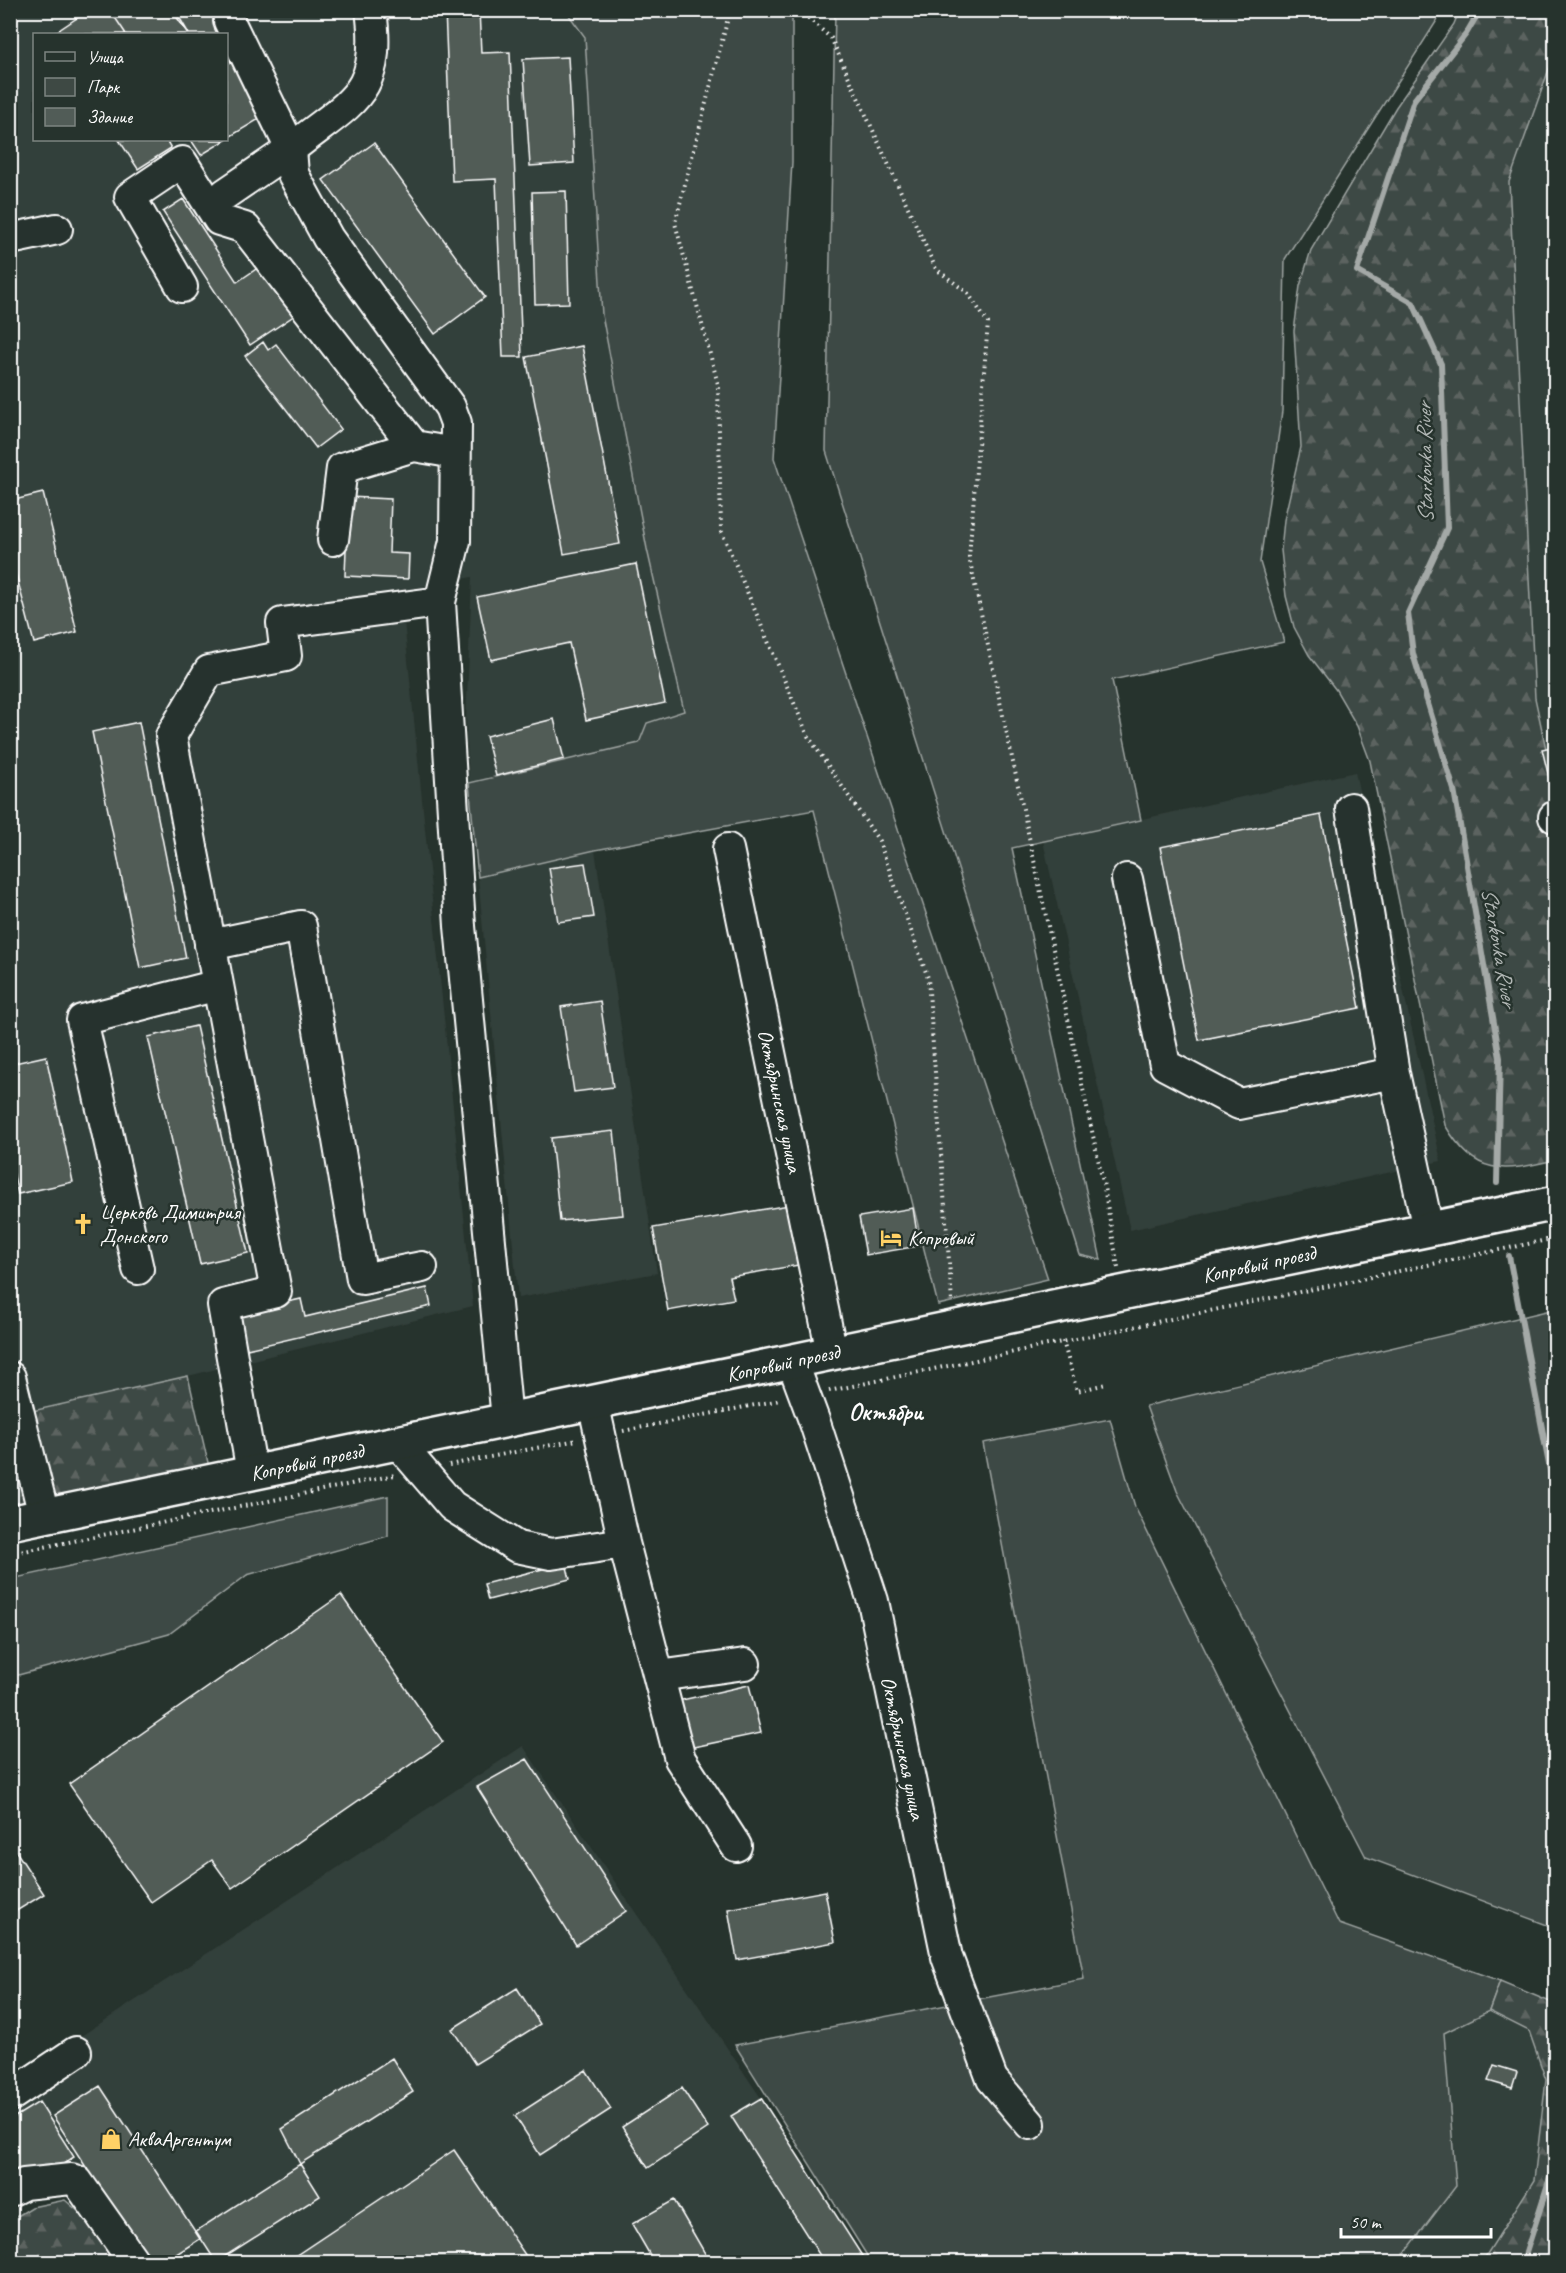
<svg xmlns="http://www.w3.org/2000/svg" width="1566" height="2273" viewBox="0 0 1566 2273" font-family="Caveat,sans-serif">
<style>
.built{fill:#333f3a;fill-rule:evenodd}
.green{fill:#3e4944;stroke:#9ea4a2;stroke-width:1.5}
.forest{fill:url(#forest-firs);stroke:#9ea4a2;stroke-width:1.5}
.lines{fill:none;stroke-linecap:round;stroke-linejoin:round}
.stream{stroke:#a4a9a7;stroke-width:6}
.building{fill:#515c57;stroke:#fff;stroke-width:1.5}
.minor-casing{stroke:#fff;stroke-width:34}
.major-casing{stroke:#fff;stroke-width:38}
.path{stroke:#fff;stroke-width:4;stroke-dasharray:1.5 4.5;stroke-linecap:butt}
.minor{stroke:#26332d;stroke-width:30}
.major{stroke:#26332d;stroke-width:33}
.labels{text-anchor:middle;dominant-baseline:central;stroke-width:5;stroke-linejoin:round;paint-order:stroke}
.street-label{font-size:21px;fill:#fff;stroke:#26332d}
.poi-label{font-size:21px;fill:#fff;stroke:#26332d;text-anchor:start}
.water-label{font-size:22px;font-style:italic;fill:#b3b8b6;stroke:#26332d}
.quarter-label{font-size:24px;font-weight:bold;fill:#fff;stroke:#26332d}
</style>
<defs>
<pattern id="forest-firs" width="22" height="20" patternUnits="userSpaceOnUse" patternTransform="scale(1.5)"><rect width="22" height="20" fill="#3e4944"/><path d="M5 1l3.5 6h-7zM16 11l3.5 6h-7z" fill="#5b6460"/></pattern>
</defs>
<rect width="100%" height="100%" fill="#26332d"/>
<filter id="ink" filterUnits="userSpaceOnUse"><feTurbulence type="fractalNoise" baseFrequency=".0167" numOctaves="2"/><feDisplacementMap in="SourceGraphic" scale="12" xChannelSelector="R" yChannelSelector="G"/><feConvolveMatrix kernelMatrix="1 2 1 2 8 2 1 2 1" color-interpolation-filters="sRGB"/></filter>
<g filter="url(#ink)">
<path class="built" d="M10,11H566L585,37L602,315L647,549L684,712L647,723L639,743L469,783L466,723L472,577L401,591L473,1306L188,1376L11,1416ZM34,34H226V140H34Z
M1555,52V795L1535,698L1509,182Z
M1355,772L1441,1161L1130,1230L1043,841Z
M595,850L657,1273L518,1298L478,877Z
M523,1746L761,2098L866,2262H122L69,2189L11,2200V2082Z
M1489,2011L1529,2031L1546,2080L1534,2180L1482,2262H1398L1456,2186L1444,2033Z"/>
<path class="green" d="M566,11H792V162L774,458L1048,1279L938,1305L814,810L595,850L478,877L469,783L639,743L647,723L684,711L647,549L602,315L585,37Z
M835,11H1443L1285,259L1282,411L1260,562L1284,642L1112,680L1141,820L1012,848L1101,1260L1080,1255L826,451Z
M1555,1309H1556L1555,1928L1366,1857L1177,1491L1146,1406Z
M1110,1419L1135,1507L1339,1924L1500,1981L1489,2011L1444,2033L1456,2186L1398,2262H871L735,2045L1084,1979L983,1443Z
M388,1496V1536L247,1575L169,1634L11,1677V1579Z"/>
<path class="forest" d="M1459,11H1555V52L1509,182L1535,698L1556,795L1555,1160C1502,1172 1476,1177 1445,1125L1370,761L1357,726L1336,690L1309,655L1294,627L1286,596L1281,550L1284,520L1301,447L1294,331L1300,286L1311,250L1396,107L1454,24Z
M188,1376L209,1467L11,1511L10,1416Z
M1500,1981L1555,2004V2262H1482L1534,2180L1546,2080L1529,2031L1489,2011Z
M65,2200L93,2224L115,2262H11V2220L32,2207Z"/>
<g class="lines">
<path class="stream" d="M1480,10L1466,34L1414,100L1357,271L1413,303L1441,364L1447,528L1408,613L1413,654L1454,790L1500,1058L1497,1183
M1509,1256L1556,1501
M1523,2262L1556,2159"/>
</g>
<path class="building" d="M89,10H110L126,34H53Z
M110,10H172L188,34H126Z
M175,10H215L226,34H189Z
M445,10H479L481,53L510,52L522,357H503L496,179L452,181Z
M226,35L269,113L226,139Z
M568,57L574,163L530,166L523,59Z
M119,140H166L171,148L138,169Z
M191,140H226L201,155Z
M374,143L485,297L435,334L323,180Z
M566,191L569,303L535,304L532,192Z
M183,199L237,282L265,263L298,313L250,345L163,212Z
M263,342L268,350L276,344L341,429L316,448L245,356Z
M582,346L620,544L564,554L526,357Z
M43,493L77,632L34,643L10,551V501Z
M348,497L391,499L389,553L409,554L408,579L345,576Z
M636,564L665,703L586,720L569,643L491,660L477,597Z
M554,719L564,759L496,776L486,736Z
M139,722L186,958L140,968L92,732Z
M1556,746V785L1551,786L1542,749Z
M1321,815L1360,1008L1199,1040L1160,847Z
M585,863L594,917L558,922L549,868Z
M600,1001L613,1087L574,1092L561,1007Z
M196,1026L248,1253L200,1264L148,1037Z
M46,1056L73,1182L18,1194L10,1158V1064Z
M614,1131L623,1215L560,1221L551,1138Z
M789,1205L799,1265L729,1277L734,1299L668,1311L653,1228Z
M913,1208L919,1246L866,1255L859,1217Z
M427,1288L431,1306L247,1349L238,1313L301,1299L305,1317Z
M566,1563L570,1579L488,1600L484,1584Z
M341,1595L443,1742L232,1888L212,1860L151,1902L69,1784Z
M749,1685L761,1733L684,1749L673,1702Z
M527,1759L626,1911L576,1945L477,1787Z
M10,1842L44,1894L10,1915Z
M825,1891L835,1942L737,1960L728,1909Z
M517,1988L540,2024L475,2064L452,2029Z
M392,2058L413,2092L300,2164L282,2129Z
M1494,2065L1517,2072L1512,2088L1488,2081Z
M586,2070L611,2109L540,2155L515,2116Z
M100,2086L200,2239L164,2262H147L53,2116Z
M682,2088L708,2128L648,2168L622,2127Z
M761,2098L866,2262H824L731,2116Z
M39,2102L74,2157L37,2181L10,2185V2120Z
M454,2150L530,2262H286Z
M300,2164L320,2196L216,2262L196,2231Z
M674,2200L710,2262H654L632,2224Z"/>
<g class="lines">
<defs>
<path id="minor" d="M371,10C383,96 350,101 291,149L293,174L328,238L450,407L456,423L455,541L440,602L460,926L507,1420
M225,194L291,149L229,21
M10,239L57,229
M182,287L130,197L182,162L219,220L245,228L414,446L455,453
M333,540L342,468L414,446
M1351,808L1394,1073
M1554,817H1556
M728,849L832,1353
M1127,879L1165,1065L1239,1104L1394,1073L1428,1229
M210,945L301,926L362,1279L422,1267
M138,1269L82,1020L218,985
M792,1361L815,1423L873,1601L947,1957L992,2079L1030,2124
M10,1377L44,1516
M593,1402L624,1543L680,1759L736,1846
M398,1443L452,1506L517,1547L551,1554L624,1543
M252,1473L223,1305L276,1292L171,736L209,671L286,656L282,623L440,602
M659,1676L745,1664
M10,2096L76,2052
M10,2191L24,2184L71,2179L77,2181L134,2262"/>
<path id="major" d="M10,1523L1556,1203"/>
</defs>
<use href="#minor" class="minor-casing"/>
<use href="#major" class="major-casing"/>
<path class="path" d="M730,10L675,223L718,384L721,530L808,736L879,841L928,978L952,1302
M799,10L831,38L936,269L968,293L988,323L969,557L1104,1187L1118,1268
M1063,1341L1077,1391L1106,1384
M829,1391L1556,1238
M623,1431L780,1400
M449,1465L577,1440
M10,1554L395,1475"/>
<use href="#minor" class="minor"/>
<use href="#major" class="major"/>
</g>
</g>
<defs>
<symbol id="church-bare" viewBox="-9 -9 18 18"><path d="M-1.2-6h2.4v3.5h3.3v2.4h-3.3V6h-2.4V-.1h-3.3v-2.4h3.3Z" fill="#ffd166" stroke="#26332d" stroke-width="2.5" paint-order="stroke"/></symbol>
<symbol id="hotel-bare" viewBox="-9 -9 18 18"><path d="M-6-4.5h1.5V1H6V5H4.5V3h-9V5H-6ZM-4 0a1.8 1.8 0 1 1 3.6 0ZM.5 0V-2.5h3Q6-2.5 6 0Z" fill="#ffd166" stroke="#26332d" stroke-width="2.5" paint-order="stroke"/></symbol>
<symbol id="shop-bare" viewBox="-9 -9 18 18"><path d="M-5-2.5h2.3a2.7 3.5 0 0 1 5.4 0H5L5.5 6h-11ZM-1.5-2.5h3a1.5 2.3 0 0 0-3 0Z" fill="#ffd166" stroke="#26332d" stroke-width="2.5" paint-order="stroke"/></symbol>
</defs>
<g fill-rule="evenodd">
<use href="#church-bare" x="68" y="1209" width="30" height="30"/>
<use href="#hotel-bare" x="876" y="1223" width="30" height="30"/>
<use href="#shop-bare" x="96" y="2124" width="30" height="30"/>
</g>
<g class="labels">
<g class="street-label">
<text transform="translate(780 1101) rotate(78)">Октябринская улица</text>
<text transform="translate(1259 1264) rotate(-12)">Копровый проезд</text>
<text transform="translate(783 1363) rotate(-12)">Копровый проезд</text>
<text transform="translate(307 1462) rotate(-12)">Копровый проезд</text>
<text transform="translate(903 1748) rotate(78)">Октябринская улица</text>
</g>
<g class="poi-label">
<text x="100" y="1212">Церковь Димитрия<tspan x="100" dy="24">Донского</tspan></text>
<text x="908" y="1238">Копровый</text>
<text x="128" y="2139">АкваАргентум</text>
</g>
<g class="water-label">
<text transform="translate(1425 463) rotate(-91)">Starkovka River</text>
<text transform="translate(1499 947) rotate(80)">Starkovka River</text>
</g>
<g class="quarter-label">
<text x="886" y="1412">Октябри</text>
</g>
</g>
<rect width="1566" height="2273" fill="none" stroke="#26332d" stroke-width="36"/>
<rect x="18" y="18" width="1530" height="2237" fill="none" stroke="#fff" stroke-width="2" filter="url(#ink)"/>
<rect x="33" y="33" width="195" height="108" fill="#26332d" stroke="#7d8581" stroke-width="1.5"/>
<rect x="45" y="52" width="30" height="9" fill="#26332d" stroke="#7d8581" stroke-width="1.5"/>
<text x="87" y="63" font-size="18" fill="#ffffff">Улица</text>
<rect x="45" y="78" width="30" height="18" fill="#3e4944" stroke="#7d8581" stroke-width="1.5"/>
<text x="87" y="93" font-size="18" fill="#ffffff">Парк</text>
<rect x="45" y="108" width="30" height="18" fill="#515c57" stroke="#7d8581" stroke-width="1.5"/>
<text x="87" y="123" font-size="18" fill="#ffffff">Здание</text>
<path d="M1341 2228v9h150v-9" fill="none" stroke="#ffffff" stroke-width="3"/>
<text x="1350" y="2228" font-size="18" fill="#ffffff" stroke="#26332d" stroke-width="4.5" paint-order="stroke">50 m</text>
</svg>
